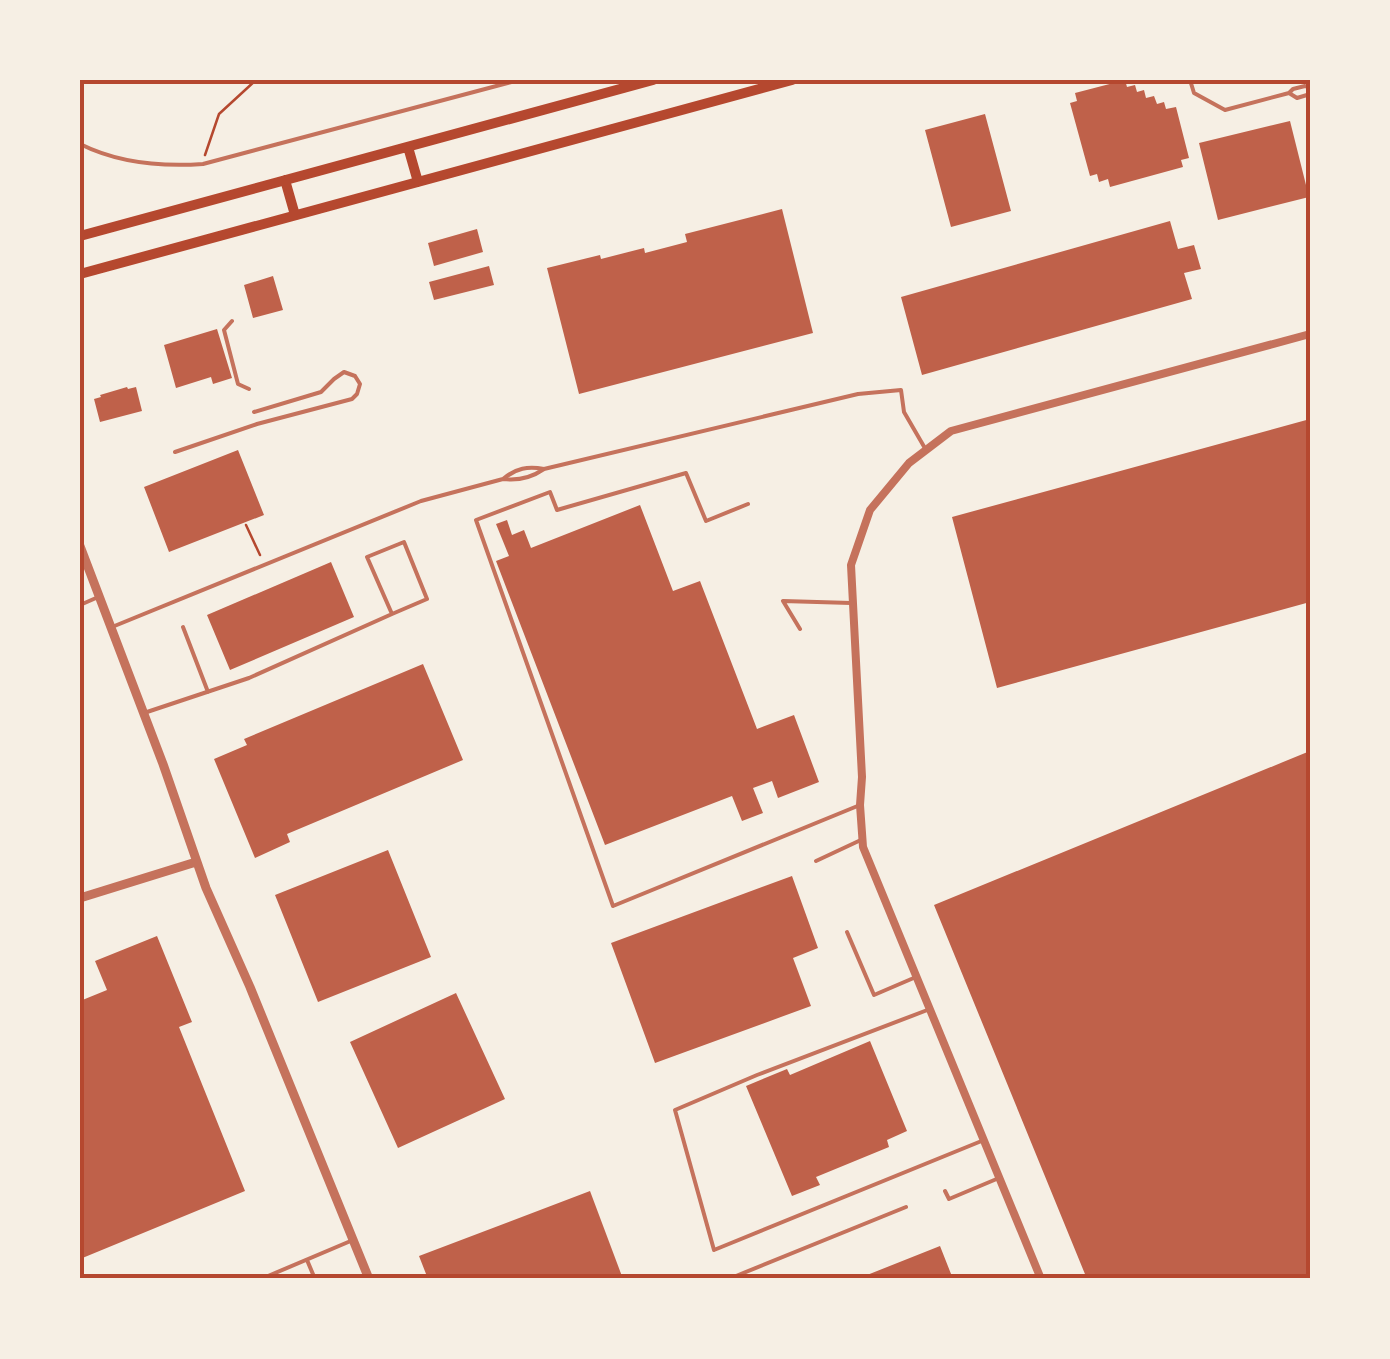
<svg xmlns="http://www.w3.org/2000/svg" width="1390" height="1359" viewBox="0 0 1390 1359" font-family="'Nunito Sans',sans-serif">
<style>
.building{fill:#bf614a}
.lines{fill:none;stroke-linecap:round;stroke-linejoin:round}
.path{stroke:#b5482f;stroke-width:2.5}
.service{stroke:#c5725c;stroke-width:4}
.minor{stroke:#c5725c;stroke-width:8}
.tertiary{stroke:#c5725c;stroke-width:9}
.secondary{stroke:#b5482f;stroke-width:10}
.neatline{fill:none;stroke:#b5482f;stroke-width:4}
</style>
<rect width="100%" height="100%" fill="#f6efe4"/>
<path class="building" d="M1125,80L1127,87L1135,85L1137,92L1144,90L1146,98L1154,96L1157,104L1164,102L1166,109L1176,107L1189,158L1181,160L1183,167L1110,187L1108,179L1099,182L1097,174L1090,176L1070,103L1077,101L1075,93Z
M985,114L1011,211L951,227L925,130Z
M1290,121L1309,197L1218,220L1199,143Z
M782,209L813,333L579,394L547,268L600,255L601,259L644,248L645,253L687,242L685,234Z
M1170,221L1178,249L1194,245L1201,269L1184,273L1192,299L922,375L901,297Z
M477,229L483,252L434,266L428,243Z
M489,266L494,285L434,300L429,282Z
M273,276L283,310L253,318L244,285Z
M217,329L232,378L213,384L211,377L176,388L164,345Z
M127,387L128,389L136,387L142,411L100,422L94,399L101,397L100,395Z
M1310,419V602L997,688L952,517Z
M238,450L264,515L169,552L144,487Z
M640,505L673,591L700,581L757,729L794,715L819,782L778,798L772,781L753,788L763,813L742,821L732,796L605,845L496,561L509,556L496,524L507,520L512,535L524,530L531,548Z
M331,562L354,617L230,670L207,615Z
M423,664L463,760L287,834L290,842L255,858L214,759L247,745L244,739Z
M1310,751V1279H1087L934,905Z
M388,850L431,957L318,1002L275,895Z
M792,876L818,948L793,958L811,1006L655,1063L611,943Z
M157,936L192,1022L179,1027L245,1191L80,1259V1001L107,990L95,961Z
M456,993L505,1099L398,1148L350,1042Z
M870,1041L907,1131L887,1140L889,1147L816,1177L820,1185L792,1196L746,1086L787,1069L790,1075Z
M590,1191L623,1279H428L419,1256Z
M940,1246L953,1279H857Z"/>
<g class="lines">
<path class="path" d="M205,155L219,114L256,80
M246,525L260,555"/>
<path class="service" d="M1190,80L1194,93L1225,110L1289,93L1293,89L1305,86L1310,88
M1289,93L1297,98L1307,95L1310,91
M80,144C118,163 160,167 203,164L519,80
M232,321L224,330L238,384L249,389
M175,452L257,424L352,399L357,394L360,384L355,376L344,372L334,379L321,392L254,412
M503,479C516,468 528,466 544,469
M748,504L706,521L686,473L557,510L550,492L476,520L613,906L860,805
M80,605L96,598
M112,627L421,501L503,479C519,481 531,478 544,469L858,394L901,390L904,412L926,450
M183,627L208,692
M800,629L783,601L851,603
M144,713L249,678L392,614L367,557L404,542L427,599L392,614
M816,861L863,839
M847,932L874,995L916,977
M930,1009L757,1075L675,1110L714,1250L984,1140
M945,1191L949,1199L999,1178
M307,1260L315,1279
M261,1279L353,1240
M737,1279L736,1276L906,1207"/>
<path class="minor" d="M1041,1279L863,847L860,805L862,777L851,565L870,510L909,463L951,431L1310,334"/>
<path class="tertiary" d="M80,546L163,764L206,888L250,987L369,1279
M80,898L196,862"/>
<path class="secondary" d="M408,147L418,182
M285,180L295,215
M80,236L653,80
M80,274L792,80"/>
</g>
<rect width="1390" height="1359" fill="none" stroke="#f6efe4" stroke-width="165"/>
<rect x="82" y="82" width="1226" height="1194" class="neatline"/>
</svg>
